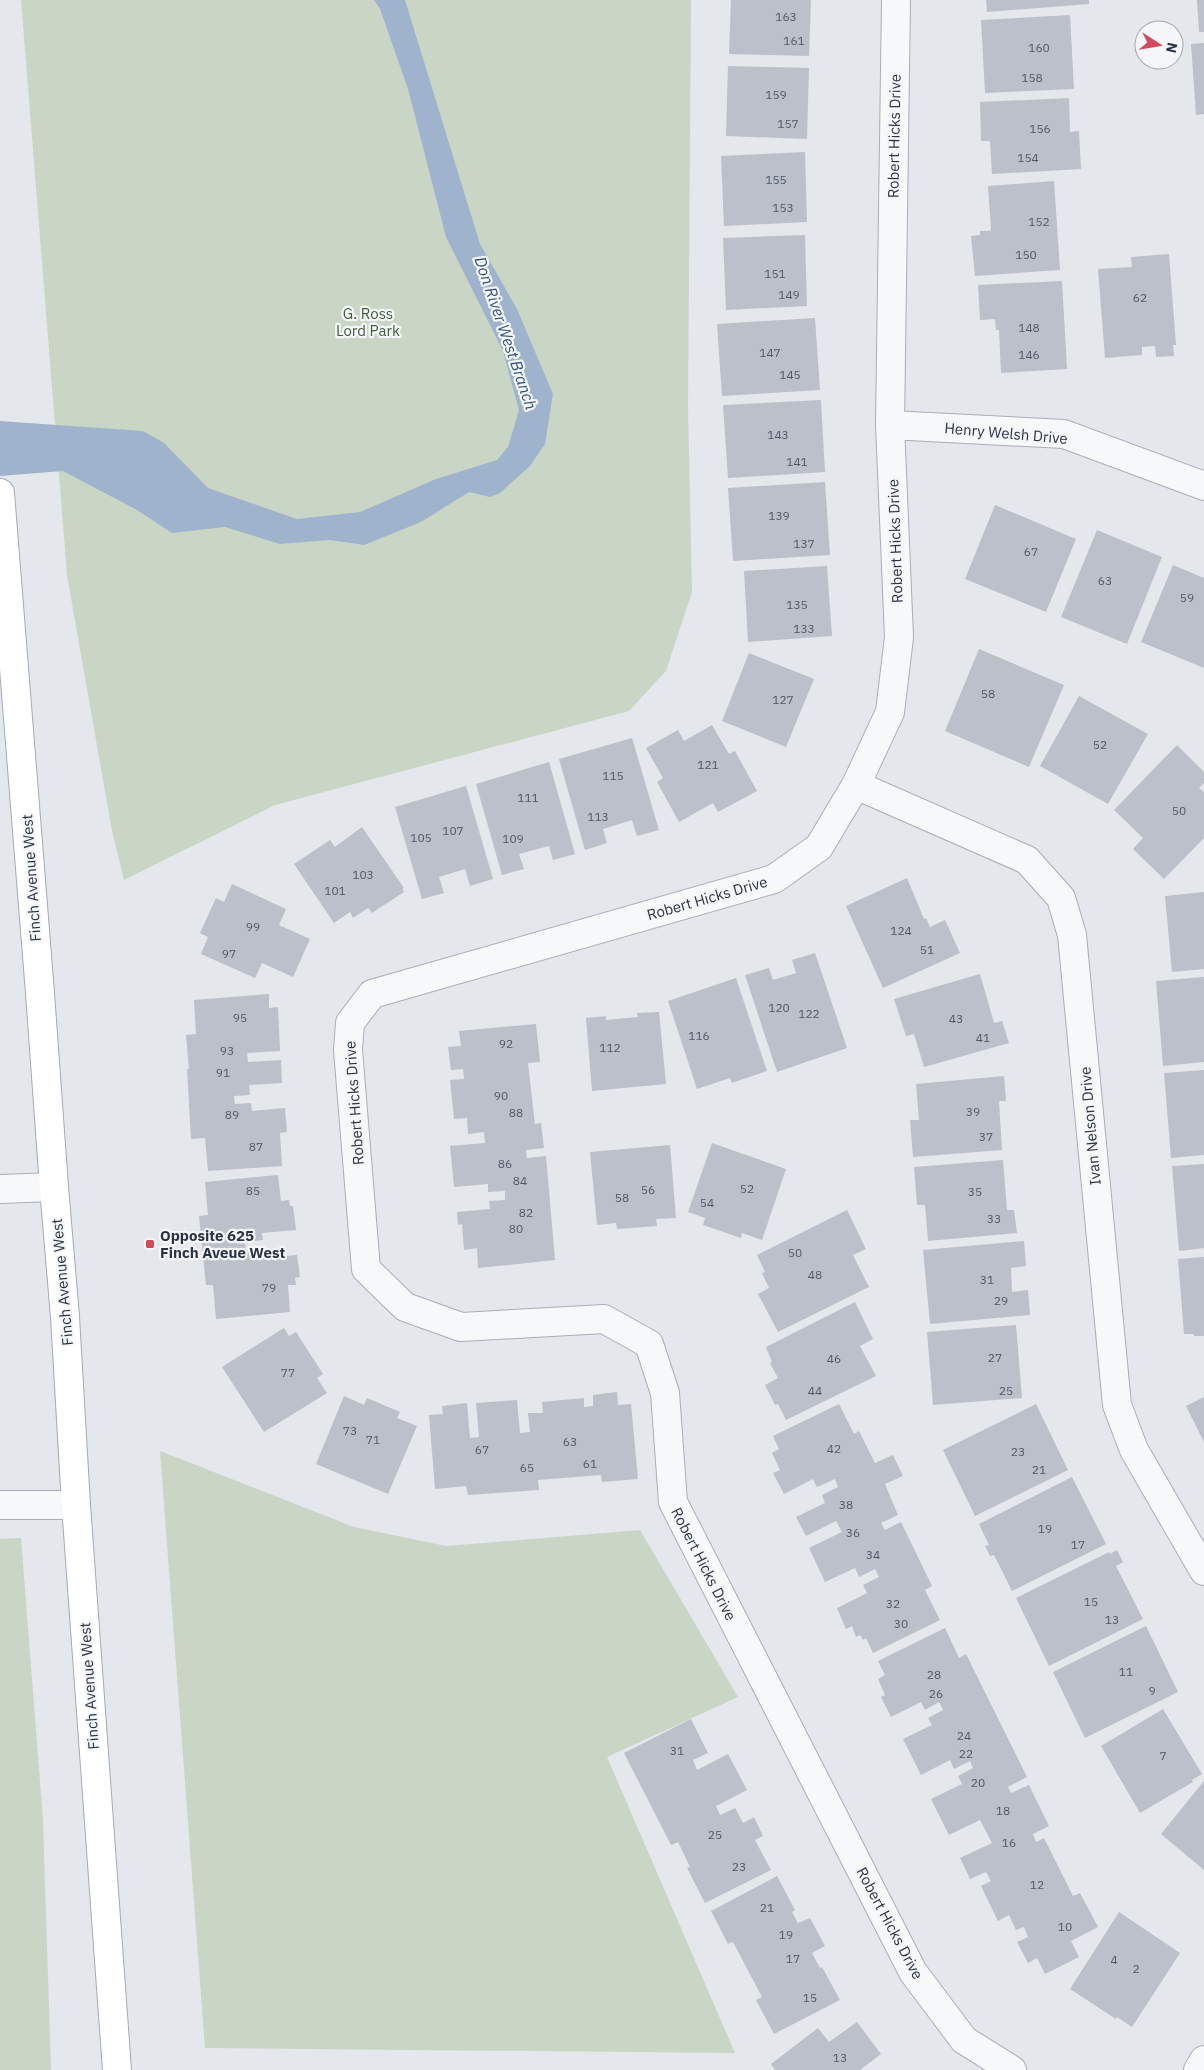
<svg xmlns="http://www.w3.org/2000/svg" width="1204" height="2070" viewBox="0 0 1204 2070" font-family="'IBM Plex Sans',sans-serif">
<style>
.green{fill:#c9d6c5}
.water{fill:#9fb4cc}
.building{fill:#bbc0ca}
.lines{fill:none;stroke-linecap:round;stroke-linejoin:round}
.minor-casing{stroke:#a9aeb7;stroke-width:30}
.major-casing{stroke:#a3abb8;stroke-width:30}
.minor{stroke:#f7f8fa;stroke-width:28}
.major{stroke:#fff;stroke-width:28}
.poi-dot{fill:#d1495b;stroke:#f4f6f9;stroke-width:2}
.labels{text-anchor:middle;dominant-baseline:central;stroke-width:4.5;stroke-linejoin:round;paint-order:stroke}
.number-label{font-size:12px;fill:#4f5766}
.street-label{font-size:15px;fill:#2b3445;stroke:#f4f6f9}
.park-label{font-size:15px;fill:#3f6138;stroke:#f4f6f9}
.poi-label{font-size:15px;font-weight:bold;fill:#2b3445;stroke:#f4f6f9;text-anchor:start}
.water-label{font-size:16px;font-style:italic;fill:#34527a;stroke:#f4f6f9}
</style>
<rect width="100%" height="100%" fill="#e4e7ec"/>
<path class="green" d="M21,0H691L688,407L692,592L666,671L629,711L275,805L124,880L112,831L67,575Z
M160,1451L354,1527L446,1546L640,1530L738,1697L607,1757L735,2053L205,2048Z
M21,1538L43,1820L51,2070H0V1539Z"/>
<path class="water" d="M374,0H405L480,244L517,309L553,394L545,444L530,466L500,493L490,497L469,492L421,522L364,545L330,540L280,544L225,527L172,533L137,510L63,471L0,476V421L143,431L164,443L208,488L297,519L360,512L436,479L497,460L508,447L519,410L503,351L446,237L408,89L380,9Z"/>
<path class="building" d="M731,0H811L809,56L729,54Z
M986,0H1089V4L987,12Z
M1197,0H1204V32H1199Z
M1070,15L1074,89L985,93L981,20Z
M1204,43V114L1196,115L1191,44Z
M728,66L809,68L807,139L726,136Z
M1069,98L1070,132L1079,131L1081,169L992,174L990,141H981L980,102Z
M805,152L807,222L724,226L721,156Z
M1054,181L1060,270L975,276L971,236L980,235V231H990L991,229L988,186Z
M805,235L807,306L726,310L723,238Z
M1169,254L1176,345H1173L1174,356L1156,357L1155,346L1142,347V355L1105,358L1098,269L1132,267L1131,257Z
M1062,281L1067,369L1001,373L999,330H996L995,319L980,320L978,285Z
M815,318L820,390L722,396L717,324Z
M821,400L825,472L728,478L723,405Z
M825,482L830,555L733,561L728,488Z
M995,505L1076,539L1046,612L965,579Z
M1097,530L1162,557L1127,644L1061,617Z
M1173,565L1204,578V668L1141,642Z
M827,566L832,636L748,642L744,571Z
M979,649L1064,685L1029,767L945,731Z
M749,653L814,679L786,747L722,721Z
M1079,696L1148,734L1108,804L1040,766Z
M712,725L729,754L735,751L757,791L718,812L713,803L679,822L657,782L663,778L646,748L678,730L684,741Z
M632,738L659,830L637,836L632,820L603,829L607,843L585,850L559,759Z
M1177,745L1204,772V783L1199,788L1204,792V838L1164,879L1133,849L1143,838L1114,810Z
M549,762L575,854L553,860L549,846L519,854L524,869L502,875L476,784Z
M466,786L493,879L470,886L465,869L439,877L444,893L422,899L395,807Z
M362,827L404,888L402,889L404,892L372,913L368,908L353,918L350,912L334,923L294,864L330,840L335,847Z
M907,878L924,919L926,918L930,927L945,920L960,953L883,988L846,906Z
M232,884L286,909L279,925L310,939L293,977L262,963L255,978L201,954L208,937L200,933L216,898L224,902Z
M1204,892V969L1172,972L1165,896Z
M815,953L847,1048L777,1072L745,975L769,968L773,980L796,973L792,960Z
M980,974L994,1023L1002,1021L1009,1043L924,1067L914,1034L906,1036L894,999Z
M1204,977V1062L1163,1066L1156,981Z
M736,978L767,1071L732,1083L730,1078L697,1089L668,1001Z
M269,994V1008L278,1007L280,1051L247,1053L248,1062L281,1060L282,1083L249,1085L250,1095L234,1096L235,1104L251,1103L252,1111L285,1108L287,1132L280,1133L282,1166L208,1171L205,1138L191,1139L187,1069H189L186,1035L196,1034L194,1000Z
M659,1012L666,1084L592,1091L586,1018L606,1016V1020L638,1017L637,1013Z
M536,1024L540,1062L528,1063L535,1124L541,1123L544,1148L526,1150L527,1158L546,1156L555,1260L478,1268L477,1248L464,1250L462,1224L458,1225L457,1212L490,1209L489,1201L505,1200V1191L488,1192V1184L454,1187L450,1146L485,1143L484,1132L468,1134L467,1118L454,1119L450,1080L464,1079L463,1069L451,1070L448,1047L461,1046L459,1031Z
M1204,1070V1155L1171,1158L1164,1073Z
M1004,1076L1006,1101H999L1002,1150L913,1157L910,1120H919L916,1084Z
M712,1143L786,1169L762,1240L742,1233L741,1238L703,1225L705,1218L688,1212Z
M670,1145L676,1218L656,1219L657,1226L617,1229L616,1223L597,1225L590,1152Z
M1003,1160L1007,1210H1014L1017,1233L928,1241L925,1205H917L914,1167Z
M1204,1164V1248L1179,1251L1172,1166Z
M278,1175L281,1201L289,1200L290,1206H293L296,1230L262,1233L263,1240L245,1242L246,1252L264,1250V1258L297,1255L300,1277L295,1278L296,1285H288L290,1312L216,1319L213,1285H206L199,1216L208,1215L205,1182Z
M847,1210L866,1249L853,1255L869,1287L778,1332L758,1294L769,1288L762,1273L765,1272L757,1255Z
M1024,1241L1026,1266L1011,1268L1012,1292L1028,1290L1030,1315L930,1324L923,1250Z
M1204,1257V1336H1194V1334H1184L1178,1259Z
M855,1302L873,1339L860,1346L876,1376L786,1420L778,1404L775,1405L765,1385L778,1378L770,1363L772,1362L766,1347Z
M1016,1325L1022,1398L933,1405L927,1332Z
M284,1328L289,1336L296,1332L323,1374L317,1378L327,1393L264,1432L222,1367Z
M617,1392L618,1405L631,1404L638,1479L602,1482L601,1475L538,1480L539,1490L468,1495L466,1486L435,1489L429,1415L443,1414L442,1406L467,1403L470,1438L479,1437L476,1403L517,1400L520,1433L530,1432L528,1413H543L542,1402L584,1398V1407L593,1406V1395Z
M344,1396L364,1405L367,1398L400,1412L397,1418L417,1426L388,1494L316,1464Z
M1204,1397V1442L1186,1406Z
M839,1404L854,1434L859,1431L875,1463L893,1455L903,1476L885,1484L898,1515L881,1523L885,1530L901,1522L932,1586L925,1590L940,1620L873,1653L866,1638L863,1640L860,1635L856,1637L852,1626L846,1629L837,1608L867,1593L863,1585L879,1577L875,1569L859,1577L855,1568L825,1582L809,1548L842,1532L836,1521L806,1536L796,1517L825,1503L822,1495L838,1487L835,1479L817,1487L813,1479L784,1494L773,1473L780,1470L772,1453L779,1449L773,1436Z
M1036,1404L1068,1470L975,1516L943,1450Z
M1072,1477L1106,1544L1012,1591L994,1555L990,1556L985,1546L989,1545L979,1524Z
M1117,1550L1123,1562L1116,1566L1143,1619L1049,1666L1016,1598L1109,1552L1110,1554Z
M1146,1626L1178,1692L1085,1738L1053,1672Z
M945,1628L959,1658L966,1654L1027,1777L1008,1787L1011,1793L1029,1785L1049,1826L1033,1834L1036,1842L1044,1838L1073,1896L1080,1893L1098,1927L1071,1941L1079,1957L1045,1974L1037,1958L1028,1963L1017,1942L1028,1937L1024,1927L1016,1930L1009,1915L998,1921L981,1886L991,1881L986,1872L970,1879L960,1858L992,1843L980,1820L949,1835L931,1799L962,1784L958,1776L973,1768L970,1761L954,1769L950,1760L921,1775L903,1739L932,1725L928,1718L943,1710L939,1702L925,1710L921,1702L891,1717L881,1697L885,1695L878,1679L885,1675L878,1661Z
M1163,1709L1202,1774L1192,1780L1193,1782L1140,1813L1101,1746Z
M691,1719L708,1753L693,1760L697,1770L728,1754L747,1790L716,1806L720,1815L735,1808L743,1823L754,1817L763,1836L755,1840L771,1870L705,1903L687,1868L690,1867L678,1842L671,1845L624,1753Z
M1204,1781V1870L1161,1834Z
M777,1876L795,1910L792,1912L798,1923L810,1918L825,1946L812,1953L820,1968L822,1967L840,2000L774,2034L756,2000L762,1997L733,1942L728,1944L711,1911Z
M1119,1912L1180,1953L1132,2027L1117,2017L1116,2019L1070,1989Z
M857,2022L881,2054L860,2070H775L771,2064L818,2028L829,2042Z"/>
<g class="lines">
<defs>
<path id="minor" d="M896,0L890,425L899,637L890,712L856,785L819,847L774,879L372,994L350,1023L348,1050L366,1269L405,1307L461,1327L604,1319L649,1344L665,1393L673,1502L913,1972L964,2040L1012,2070
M890,425L1064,434L1204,486
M856,785L1027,860L1061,898L1072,935L1117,1405L1134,1450L1204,1571
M0,1189L54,1187
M0,1505H76
M1198,2070L1204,2060"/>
<path id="major" d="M0,493L40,993L54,1187L65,1317L76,1505L117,2070"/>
</defs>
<use href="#minor" class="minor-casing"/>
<use href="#major" class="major-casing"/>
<use href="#minor" class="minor"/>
<use href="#major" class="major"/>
</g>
<rect class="poi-dot" x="145" y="1239" width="10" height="10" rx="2.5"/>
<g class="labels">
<g class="number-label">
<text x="786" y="16">163</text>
<text x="794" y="40">161</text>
<text x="1039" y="47">160</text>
<text x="1032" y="77">158</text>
<text x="776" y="94">159</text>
<text x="788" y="123">157</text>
<text x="1040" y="128">156</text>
<text x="1028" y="157">154</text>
<text x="776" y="179">155</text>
<text x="783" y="207">153</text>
<text x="1039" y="221">152</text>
<text x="1026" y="254">150</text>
<text x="775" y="273">151</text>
<text x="789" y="294">149</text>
<text x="1140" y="297">62</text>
<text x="1029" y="327">148</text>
<text x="770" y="352">147</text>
<text x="1029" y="354">146</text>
<text x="790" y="374">145</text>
<text x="778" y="434">143</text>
<text x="797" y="461">141</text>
<text x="779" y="515">139</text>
<text x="804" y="543">137</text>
<text x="1031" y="551">67</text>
<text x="1105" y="580">63</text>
<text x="1187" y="597">59</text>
<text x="797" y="604">135</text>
<text x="804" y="628">133</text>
<text x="988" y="693">58</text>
<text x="783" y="699">127</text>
<text x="1100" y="744">52</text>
<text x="708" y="764">121</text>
<text x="613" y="775">115</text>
<text x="528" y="797">111</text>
<text x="1179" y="810">50</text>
<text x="598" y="816">113</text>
<text x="453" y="830">107</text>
<text x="421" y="837">105</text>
<text x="513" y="838">109</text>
<text x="363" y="874">103</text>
<text x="335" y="890">101</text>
<text x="253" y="926">99</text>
<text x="901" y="930">124</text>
<text x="927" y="949">51</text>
<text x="229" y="953">97</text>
<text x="779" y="1007">120</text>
<text x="809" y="1013">122</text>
<text x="240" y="1017">95</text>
<text x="956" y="1018">43</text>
<text x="699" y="1035">116</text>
<text x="983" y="1037">41</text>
<text x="506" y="1043">92</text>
<text x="610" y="1047">112</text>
<text x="227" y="1050">93</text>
<text x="223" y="1072">91</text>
<text x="501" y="1095">90</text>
<text x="973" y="1111">39</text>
<text x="516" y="1112">88</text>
<text x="232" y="1114">89</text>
<text x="986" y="1136">37</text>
<text x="256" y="1146">87</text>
<text x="505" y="1163">86</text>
<text x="520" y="1180">84</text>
<text x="747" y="1188">52</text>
<text x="648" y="1189">56</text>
<text x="253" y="1190">85</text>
<text x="975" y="1191">35</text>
<text x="622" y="1197">58</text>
<text x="707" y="1202">54</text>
<text x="526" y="1212">82</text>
<text x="994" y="1218">33</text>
<text x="516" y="1228">80</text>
<text x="795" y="1252">50</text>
<text x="815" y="1274">48</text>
<text x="987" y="1279">31</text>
<text x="269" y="1287">79</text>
<text x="1001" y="1300">29</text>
<text x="995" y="1357">27</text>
<text x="834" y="1358">46</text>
<text x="288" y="1372">77</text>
<text x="815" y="1390">44</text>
<text x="1006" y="1390">25</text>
<text x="350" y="1430">73</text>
<text x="373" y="1439">71</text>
<text x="570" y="1441">63</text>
<text x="834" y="1448">42</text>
<text x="482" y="1449">67</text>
<text x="1018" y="1451">23</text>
<text x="590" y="1463">61</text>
<text x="527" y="1467">65</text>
<text x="1039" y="1469">21</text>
<text x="846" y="1504">38</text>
<text x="1045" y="1528">19</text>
<text x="853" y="1532">36</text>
<text x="1078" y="1544">17</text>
<text x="873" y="1554">34</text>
<text x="1091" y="1601">15</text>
<text x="893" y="1603">32</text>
<text x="1112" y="1619">13</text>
<text x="901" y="1623">30</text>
<text x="1126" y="1671">11</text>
<text x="934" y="1674">28</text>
<text x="1152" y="1690">9</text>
<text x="936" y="1693">26</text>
<text x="964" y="1735">24</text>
<text x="677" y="1750">31</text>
<text x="966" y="1753">22</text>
<text x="1163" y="1755">7</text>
<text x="978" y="1782">20</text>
<text x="1003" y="1810">18</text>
<text x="715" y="1834">25</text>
<text x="1009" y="1842">16</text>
<text x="739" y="1866">23</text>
<text x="1037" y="1884">12</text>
<text x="767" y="1907">21</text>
<text x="1065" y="1926">10</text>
<text x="786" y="1934">19</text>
<text x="793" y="1958">17</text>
<text x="1114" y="1959">4</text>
<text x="1136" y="1968">2</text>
<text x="810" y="1997">15</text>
<text x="840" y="2057">13</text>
</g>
<g class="street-label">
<text transform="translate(894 136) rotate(-89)">Robert Hicks Drive</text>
<text transform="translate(1006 433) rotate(5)">Henry Welsh Drive</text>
<text transform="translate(895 541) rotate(-92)">Robert Hicks Drive</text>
<text transform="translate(31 878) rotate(-94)">Finch Avenue West</text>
<text transform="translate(707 898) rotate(-16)">Robert Hicks Drive</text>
<text transform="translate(354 1103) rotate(-94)">Robert Hicks Drive</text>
<text transform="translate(1090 1126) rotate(-95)">Ivan Nelson Drive</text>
<text transform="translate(62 1282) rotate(-95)">Finch Avenue West</text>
<text transform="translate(704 1564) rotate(63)">Robert Hicks Drive</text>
<text transform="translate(89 1686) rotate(-94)">Finch Avenue West</text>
<text transform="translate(890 1923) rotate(62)">Robert Hicks Drive</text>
</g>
<g class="park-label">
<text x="368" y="313">G. Ross<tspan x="368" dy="17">Lord Park</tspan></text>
</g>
<g class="poi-label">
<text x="160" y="1235">Opposite 625<tspan x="160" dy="17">Finch Aveue West</tspan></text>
</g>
<g class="water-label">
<text transform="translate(506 333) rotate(71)">Don River West Branch</text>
</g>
</g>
<g transform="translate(1159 45) rotate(102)"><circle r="24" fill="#f4f6f9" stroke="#a4a8b1"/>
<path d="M0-4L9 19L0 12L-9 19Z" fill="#d1495b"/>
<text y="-8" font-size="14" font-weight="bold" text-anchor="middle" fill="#2b3445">N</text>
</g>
</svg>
